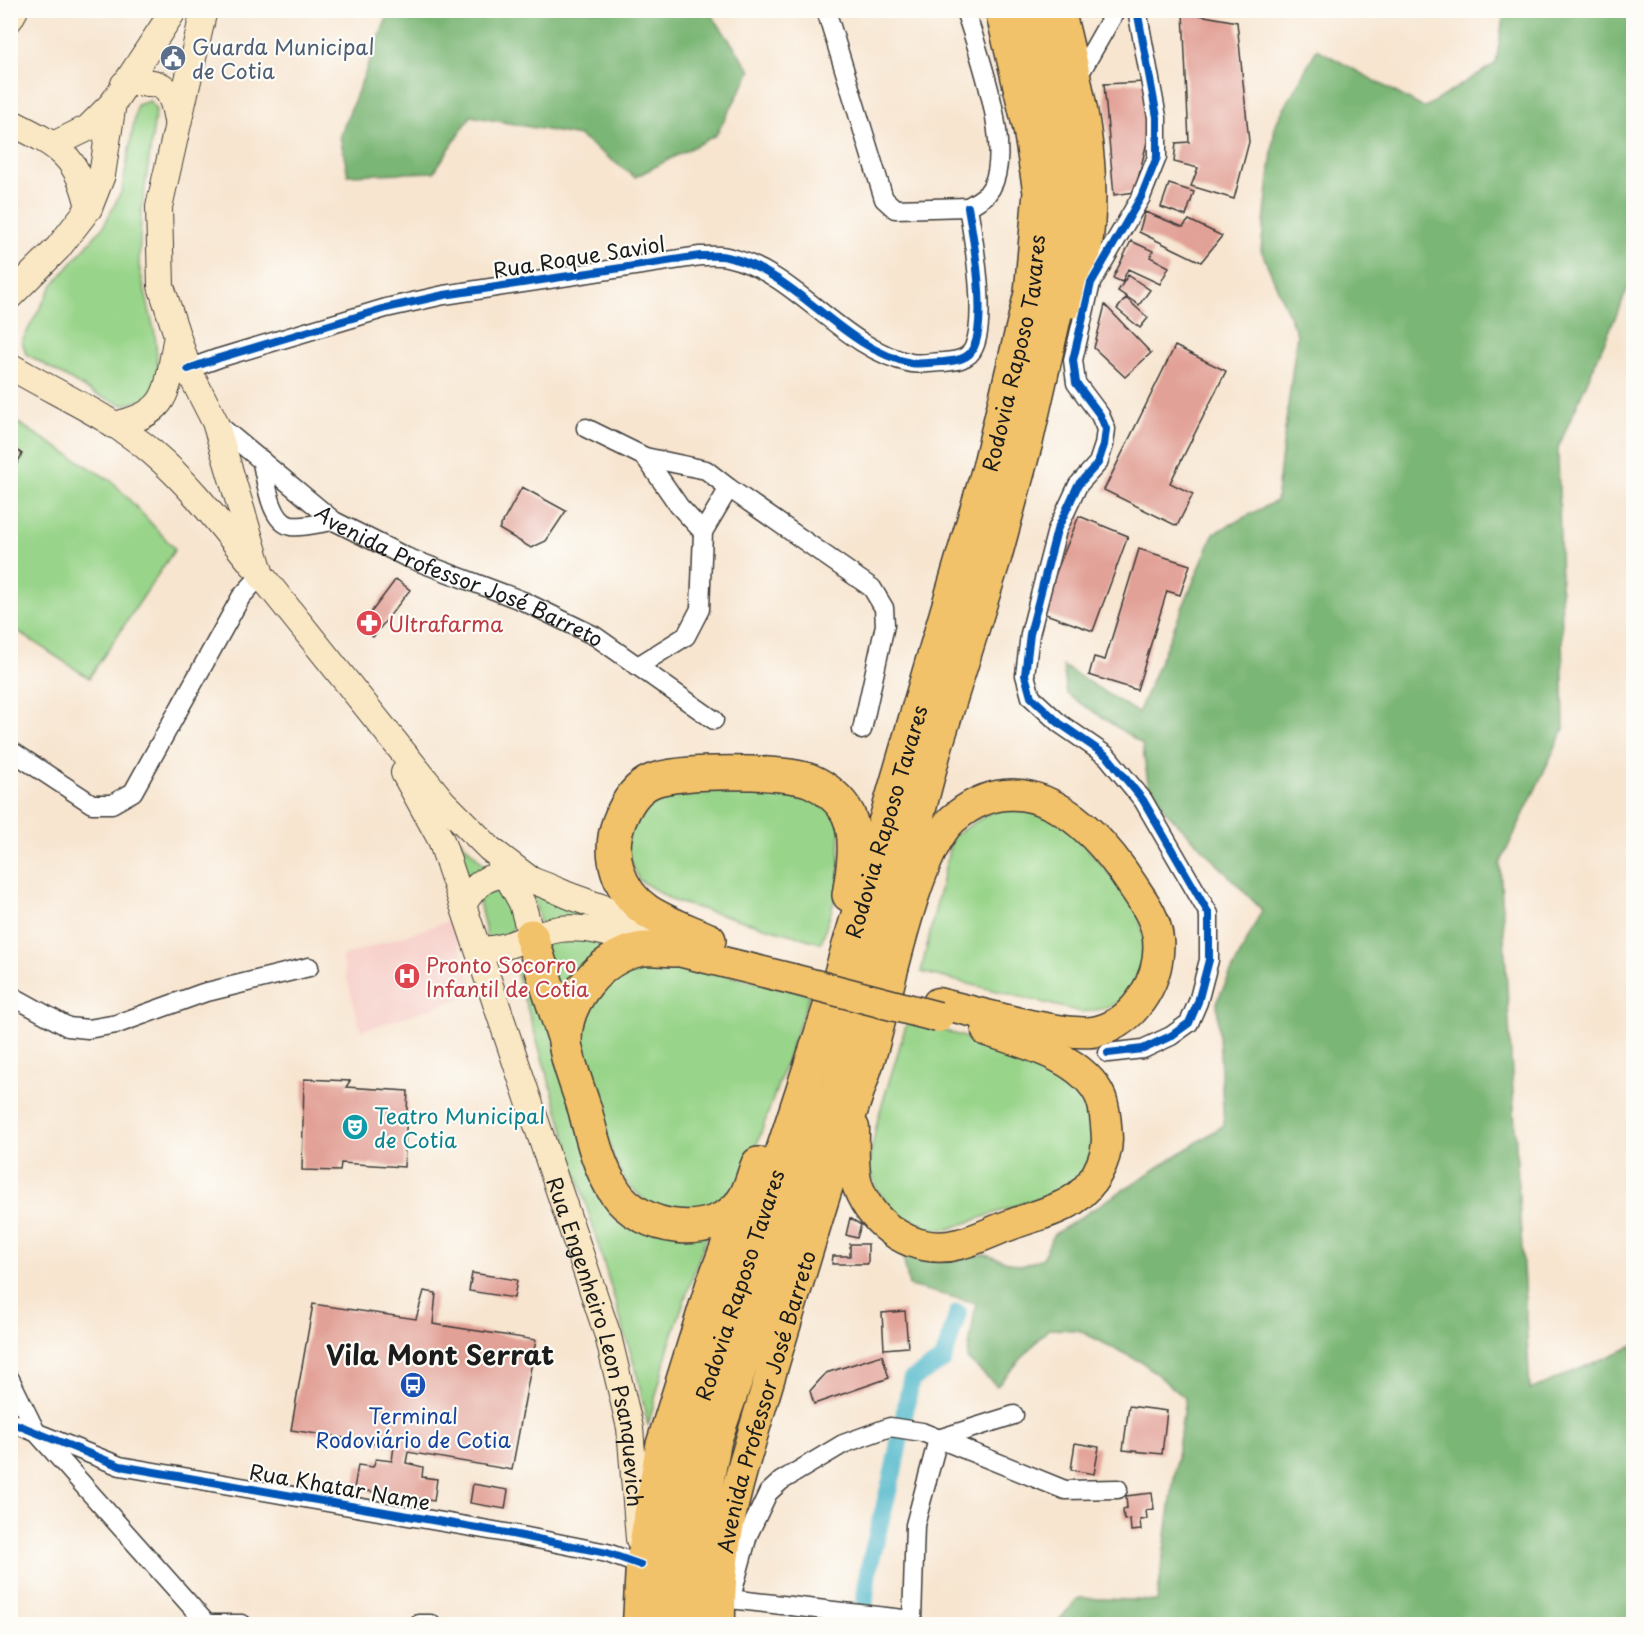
<svg xmlns="http://www.w3.org/2000/svg" width="1644" height="1635" viewBox="0 0 1644 1635" font-family="'Playpen Sans',sans-serif">
<style>
.built{fill:#f7d0ca}
.green{fill:#98d489;stroke:#5a7852;stroke-width:1.5}
.forest{fill:#7ab675;stroke:#4b6948;stroke-width:1.5}
.lines{fill:none;stroke-linecap:round;stroke-linejoin:round}
.canal{stroke:#4bb6c9;stroke-width:18}
.building{fill:#e2a197}
.minor-casing{stroke:#3d3a37;stroke-width:21}
.secondary-casing{stroke:#3d3a37;stroke-width:28}
.trunk-casing{stroke:#3d3a37;stroke-width:33}
.motorway-casing{stroke:#3d3a37;stroke-width:36}
.minor{stroke:#fff;stroke-width:18}
.secondary{stroke:#fae7c3;stroke-width:26}
.trunk{stroke:#f2c26a;stroke-width:30}
.motorway{stroke:#f2c26a;stroke-width:33}
.trunk-bridge-casing{stroke:#3d3a37;stroke-width:33;stroke-linecap:butt}
.trunk-bridge{stroke:#f2c26a;stroke-width:30}
.cycleway-casing{stroke:#fdfcf7;stroke-width:11}
.cycleway{stroke:#0057b8;stroke-width:8}
.labels{text-anchor:middle;dominant-baseline:central;stroke-width:4.5;stroke-linejoin:round;paint-order:stroke}
.service-label{font-size:21px;fill:#4e5e75;stroke:#fdfcf7;text-anchor:start}
.street-label{font-size:21px;fill:#1c1c1c;stroke:#fdfcf7}
.health-label{font-size:21px;fill:#be3a42;stroke:#fdfcf7;text-anchor:start}
.culture-label{font-size:21px;fill:#0d838f;stroke:#fdfcf7;text-anchor:start}
.transit-label{font-size:21px;fill:#164399;stroke:#fdfcf7}
.district-label{font-size:27px;font-weight:bold;fill:#1c1c1c;stroke:#fdfcf7}
</style>
<rect width="100%" height="100%" fill="#fdfcf7"/>
<filter id="ink" filterUnits="userSpaceOnUse"><feTurbulence type="fractalNoise" baseFrequency=".0167" numOctaves="2"/><feDisplacementMap in="SourceGraphic" scale="12" xChannelSelector="R" yChannelSelector="G"/><feConvolveMatrix kernelMatrix="1 2 1 2 8 2 1 2 1" color-interpolation-filters="sRGB"/></filter>
<filter id="wash" filterUnits="userSpaceOnUse"><feTurbulence type="fractalNoise" baseFrequency=".008" numOctaves="4" result="noise"/><feDisplacementMap in="SourceGraphic" scale="24" xChannelSelector="R" yChannelSelector="G"/><feGaussianBlur stdDeviation="1.35" result="paint"/><feColorMatrix in="noise" values="0 0 0 0 0 0 0 0 0 0 0 0 0 0 0 0 0 1.4 0 .05"/><feComposite in="paint" operator="in"/></filter>
<g filter="url(#wash)">
<rect width="100%" height="100%" fill="#f7e5d0"/>
<path class="built" d="M451,920L475,994L361,1031L341,957Z"/>
<path class="green" d="M150,101L156,110L141,215L139,266L155,334L159,380L149,399L123,405L95,394L26,354L22,341L52,286L103,227L122,190L137,105Z
M10,418L113,482L175,549L89,678L11,627Z
M806,787L840,818L839,887L821,943L673,901L639,880L626,849L632,822L658,791Z
M998,807L1058,814L1138,907L1148,965C1126,998 1123,1009 1081,1012L921,972L952,837Z
M449,828L491,872L467,876Z
M530,887L607,917L576,916L541,926Z
M486,892C510,892 509,900 516,920L509,937L488,942L479,901Z
M555,936L635,946L564,1011L543,944Z
M527,951L594,1178L707,1235L669,1345L648,1426L637,1374L516,971Z
M647,957L810,994L737,1201L713,1214L653,1209L626,1182L613,1157L580,1040L590,1008L607,982Z
M908,1019L1076,1073L1100,1108L1086,1175L1059,1191L949,1229H927L901,1219L877,1190L868,1166L878,1118Z"/>
<path class="forest" d="M390,10L709,11L751,71L716,135L635,177L579,136L471,116L434,172L348,175L340,136Z
M1504,11H1633V277L1558,448L1564,729L1500,864L1530,1390L1633,1346V1624H1055L1079,1598L1157,1601L1185,1398L1143,1363L1078,1330L1048,1329L997,1386L967,1359L976,1303L909,1286L901,1246L942,1253L986,1255L1021,1266L1043,1258L1053,1235L1224,1125L1217,1001L1262,910L1150,795L1142,744L1067,694L1063,666L1138,713L1214,533L1276,501L1297,334L1261,250L1275,125L1317,49L1424,108L1496,63Z"/>
<g class="lines">
<path class="canal" d="M862,1624L868,1571L894,1468L911,1380L943,1360L958,1313"/>
</g>
<g id="blocks">
<path class="building" d="M1183,12L1237,22L1249,142L1234,199L1191,186L1198,168L1174,162L1176,143L1189,142Z
M1145,82L1151,125L1135,192L1114,195L1104,84Z
M1169,184L1194,192L1186,216L1161,207Z
M1145,212L1183,227L1189,220L1222,236L1201,262L1139,232Z
M1131,241L1153,251L1150,257L1169,267L1160,284L1128,269L1122,282L1113,278Z
M1128,275L1150,290L1139,305L1118,291Z
M1126,298L1148,318L1140,328L1117,309Z
M1105,305L1151,353L1125,377L1094,348Z
M1175,346L1226,371L1170,483L1193,494L1177,526L1104,490Z
M14,448L22,454L12,473L10,453Z
M522,487L566,511L546,541L531,548L499,529Z
M1079,516L1128,536L1093,631L1040,612Z
M1139,549L1190,565L1180,595L1167,591L1137,690L1089,675L1094,657L1105,660Z
M396,579L410,590L373,637L360,627Z
M304,1079L350,1081L346,1087L408,1091L404,1167L341,1163L340,1171L302,1170Z
M850,1218L861,1225L857,1238L846,1235Z
M850,1244H868V1264H832L833,1256H850Z
M472,1273L517,1280L514,1298L469,1291Z
M424,1291L436,1293L433,1324L536,1340L512,1470L408,1452L406,1463L423,1467L422,1477L437,1479L434,1501L354,1489L358,1465L373,1467L376,1459L392,1461L394,1446L291,1430L313,1304L416,1319Z
M905,1311L908,1347L884,1349L882,1313Z
M882,1355L889,1378L814,1404L810,1391L826,1373Z
M1129,1406L1167,1411L1162,1454L1123,1450Z
M1075,1443L1099,1447L1094,1474L1071,1470Z
M473,1484L508,1490L505,1509L470,1503Z
M1152,1493L1154,1509L1146,1510L1147,1519L1140,1520L1141,1530L1131,1531L1130,1519L1124,1520L1123,1509L1127,1508L1126,1496Z"/>
</g>
</g>
<g filter="url(#ink)">
<use href="#blocks" fill-opacity="0" stroke="#3d3a37" stroke-width="1.5"/>
<g class="lines">
<defs>
<g id="minor">
<path d="M826,10L884,199L895,209L968,207"/>
<path d="M965,10C978,51 1018,159 987,194C982,199 974,203 968,207"/>
<path d="M1076,80L1116,10"/>
<path d="M188,369L219,358L386,308L444,295L700,256C708,256 718,255 727,257C797,272 840,348 911,363C921,365 933,362 943,362C954,361 969,360 974,347C987,317 974,241 968,207"/>
<path id="s1" d="M215,422L334,521L406,557L523,601L595,636L714,720"/>
<path d="M586,428L645,457L706,470L729,488L703,532L700,609L686,636L638,666"/>
<path d="M645,457L679,506L703,532"/>
<path d="M261,459C266,477 269,521 291,526C304,528 321,522 334,521"/>
<path d="M729,488L872,588L884,608L885,625L862,730"/>
<path d="M10,750L92,804H112L133,792L241,597L261,575"/>
<path d="M10,995L68,1027L88,1029L117,1024L203,993L309,967"/>
<path d="M1108,1053L1143,1049L1171,1036L1189,1023L1198,1002L1209,960V914L1143,800L1107,756L1059,723L1031,697L1025,675L1030,634L1057,530L1078,485L1098,463L1104,445L1106,429L1100,415L1076,383L1073,360L1091,283L1141,197L1157,157V117L1137,10"/>
<path d="M10,1379L36,1432L207,1624"/>
<path d="M10,1422L120,1466L512,1534L607,1553L641,1565"/>
<path d="M721,1598L912,1620L915,1525L938,1439L1014,1415"/>
<path d="M730,1601L748,1535L768,1493L781,1481L843,1444L890,1427L922,1432L1065,1490L1118,1489"/>
<path d="M207,1624H242"/>
<path d="M419,1624H431"/>
</g>
<g id="secondary">
<path d="M204,10L159,207L161,286L188,369L215,422L261,575L443,802L490,849L531,880"/>
<path d="M10,19L15,10"/>
<path d="M124,84C161,80 171,82 177,121"/>
<path d="M10,122C56,145 78,154 89,208"/>
<path d="M55,144L88,128L113,103"/>
<path d="M10,296L58,248L89,208L102,175L113,103L174,10"/>
<path d="M10,366C57,394 111,417 152,452C191,485 221,526 253,565"/>
<path d="M113,425C173,413 166,389 177,336"/>
<path id="s2" d="M404,773L441,840L608,1336L630,1428L639,1539"/>
<path d="M501,865L522,903L531,936"/>
<path d="M464,903C474,886 487,874 508,875C529,877 551,888 570,896C600,907 629,917 659,926"/>
<path d="M480,950C509,950 531,933 560,929C591,925 627,939 656,946"/>
</g>
<g id="trunk">
<path d="M674,950L792,979"/>
<path d="M854,1128C854,1147 852,1170 858,1187C873,1227 916,1256 959,1244C976,1240 993,1231 1010,1225C1030,1217 1055,1212 1073,1200C1092,1188 1107,1161 1107,1139C1106,1125 1106,1111 1101,1098C1084,1058 1025,1043 987,1031"/>
<path d="M638,1624L641,1565L661,1446L711,1285L743,1201"/>
<path id="s3" d="M720,1624C719,1565 727,1524 743,1467C771,1373 799,1278 828,1185C842,1139 859,1094 873,1048C888,995 915,853 953,819C1023,758 1092,823 1131,883C1142,900 1156,917 1158,939C1162,976 1137,1021 1098,1031C1068,1039 973,1011 938,1003"/>
</g>
<g id="motorway">
<path d="M1058,10C1077,87 1098,168 1085,247C1082,265 1076,284 1072,301"/>
<path d="M531,936L565,1040"/>
<path d="M709,940C689,931 665,923 647,911C618,891 607,854 619,822C625,806 635,788 652,781C678,770 785,770 811,781C825,787 841,800 848,814C859,838 853,870 849,895"/>
<path d="M674,950C663,950 649,947 638,950C600,958 565,1000 565,1040C565,1056 580,1093 585,1110C592,1138 599,1168 615,1192C641,1231 713,1241 742,1202C750,1192 753,1175 758,1164"/>
<path id="s4" d="M658,1624L670,1521L684,1452L841,973L989,468L1031,293L1040,192L1030,129L1002,10"/>
<path d="M689,1624L694,1547L715,1439L839,1084L911,840L936,745L995,556L1026,442L1055,314L1062,233L1061,174L1051,108L1029,10"/>
</g>
</defs>
<use href="#minor" class="minor-casing"/>
<use href="#secondary" class="secondary-casing"/>
<use href="#trunk" class="trunk-casing"/>
<use href="#motorway" class="motorway-casing"/>
<use href="#minor" class="minor"/>
<use href="#secondary" class="secondary"/>
<use href="#trunk" class="trunk"/>
<use href="#motorway" class="motorway"/>
<defs>
<path id="trunk-bridge" d="M792,979L938,1017"/>
</defs>
<use href="#trunk-bridge" class="trunk-bridge-casing"/>
<use href="#trunk-bridge" class="trunk-bridge"/>
<defs>
<path id="cycleway" d="M188,369L219,358L386,308L444,295L700,256C708,256 718,255 727,257C797,272 840,348 911,363C921,365 933,362 943,362C954,361 969,360 974,347C987,317 974,241 968,207
M1108,1053L1143,1049L1171,1036L1189,1023L1198,1002L1209,960V914L1143,800L1107,756L1059,723L1031,697L1025,675L1030,634L1057,530L1078,485L1098,463L1104,445L1106,429L1100,415L1076,383L1073,360L1091,283L1141,197L1157,157V117L1137,10
M10,1422L120,1466L512,1534L607,1553L641,1565"/>
</defs>
<use href="#cycleway" class="cycleway-casing"/>
<use href="#cycleway" class="cycleway"/>
</g>
</g>
<defs>
<symbol id="civic-disc" viewBox="-11 -11 22 22"><circle r="9.5" fill="#5c6f8a" stroke="#fdfcf7"/><path d="M-.6-6.5H3V-4.5H.6V-3L4-1V1h2V6H-6V1h2V-1L-.6-3ZM-1.2 2.5V6h2.4V2.5Z" fill="#fff"/></symbol>
<symbol id="pharmacy-disc" viewBox="-11 -11 22 22"><circle r="9.5" fill="#e0444e" stroke="#fdfcf7"/><path d="M-2-6h4v4h4v4h-4v4h-4v-4h-4v-4h4Z" fill="#fff"/></symbol>
<symbol id="hospital-disc" viewBox="-11 -11 22 22"><circle r="9.5" fill="#e0444e" stroke="#fdfcf7"/><path d="M-5-5h3v3.5h4V-5h3V5h-3V1.5h-4V5h-3Z" fill="#fff"/></symbol>
<symbol id="theatre-disc" viewBox="-11 -11 22 22"><circle r="9.5" fill="#0f9aa8" stroke="#fdfcf7"/><path d="M-5-5.5Q0-4 5-5.5V0Q5 5 0 6Q-5 5-5 0ZM-3.3-2.5H-1v1.5H-3.3ZM1-2.5H3.3v1.5H1ZM-2.8 1Q0 5.5 2.8 1Z" fill="#fff"/></symbol>
<symbol id="bus-disc" viewBox="-11 -11 22 22"><circle r="9.5" fill="#1a4fb4" stroke="#fdfcf7"/><path d="M-5-6H5V4H4V6H2V4H-2V6H-4V4H-5ZM-3.5-4V0h7V-4ZM-3.5 1.2v1.5H-2V1.2ZM2 1.2v1.5H3.5V1.2Z" fill="#fff"/></symbol>
</defs>
<g fill-rule="evenodd">
<use href="#civic-disc" x="158" y="43" width="30" height="30"/>
<use href="#pharmacy-disc" x="354" y="608" width="30" height="30"/>
<use href="#hospital-disc" x="392" y="961" width="30" height="30"/>
<use href="#theatre-disc" x="340" y="1112" width="30" height="30"/>
<use href="#bus-disc" x="398" y="1370" width="30" height="30"/>
</g>
<g class="labels">
<g class="service-label">
<text x="192" y="46">Guarda Municipal<tspan x="192" dy="24">de Cotia</tspan></text>
</g>
<g class="street-label">
<text transform="translate(579 256) rotate(-9)">Rua Roque Saviol</text>
<text stroke="none"><textPath href="#s4" startOffset="1322">Rodovia Raposo Tavares</textPath></text>
<text stroke="none"><textPath href="#s1" startOffset="292">Avenida Professor José Barreto</textPath></text>
<text stroke="none"><textPath href="#s4" startOffset="836">Rodovia Raposo Tavares</textPath></text>
<text stroke="none"><textPath href="#s4" startOffset="350">Rodovia Raposo Tavares</textPath></text>
<text stroke="none"><textPath href="#s2" startOffset="603">Rua Engenheiro Leon Psanquevich</textPath></text>
<text stroke="none"><textPath href="#s3" startOffset="228">Avenida Professor José Barreto</textPath></text>
<text transform="translate(340 1486) rotate(10)">Rua Khatar Name</text>
</g>
<g class="health-label">
<text x="388" y="623">Ultrafarma</text>
<text x="426" y="964">Pronto Socorro<tspan x="426" dy="24">Infantil de Cotia</tspan></text>
</g>
<g class="culture-label">
<text x="374" y="1115">Teatro Municipal<tspan x="374" dy="24">de Cotia</tspan></text>
</g>
<g class="transit-label">
<text x="413" y="1415">Terminal<tspan x="413" dy="24">Rodoviário de Cotia</tspan></text>
</g>
<g class="district-label">
<text x="440" y="1353">Vila Mont Serrat</text>
</g>
</g>
<rect width="1644" height="1635" fill="none" stroke="#fdfcf7" stroke-width="36"/>
</svg>
